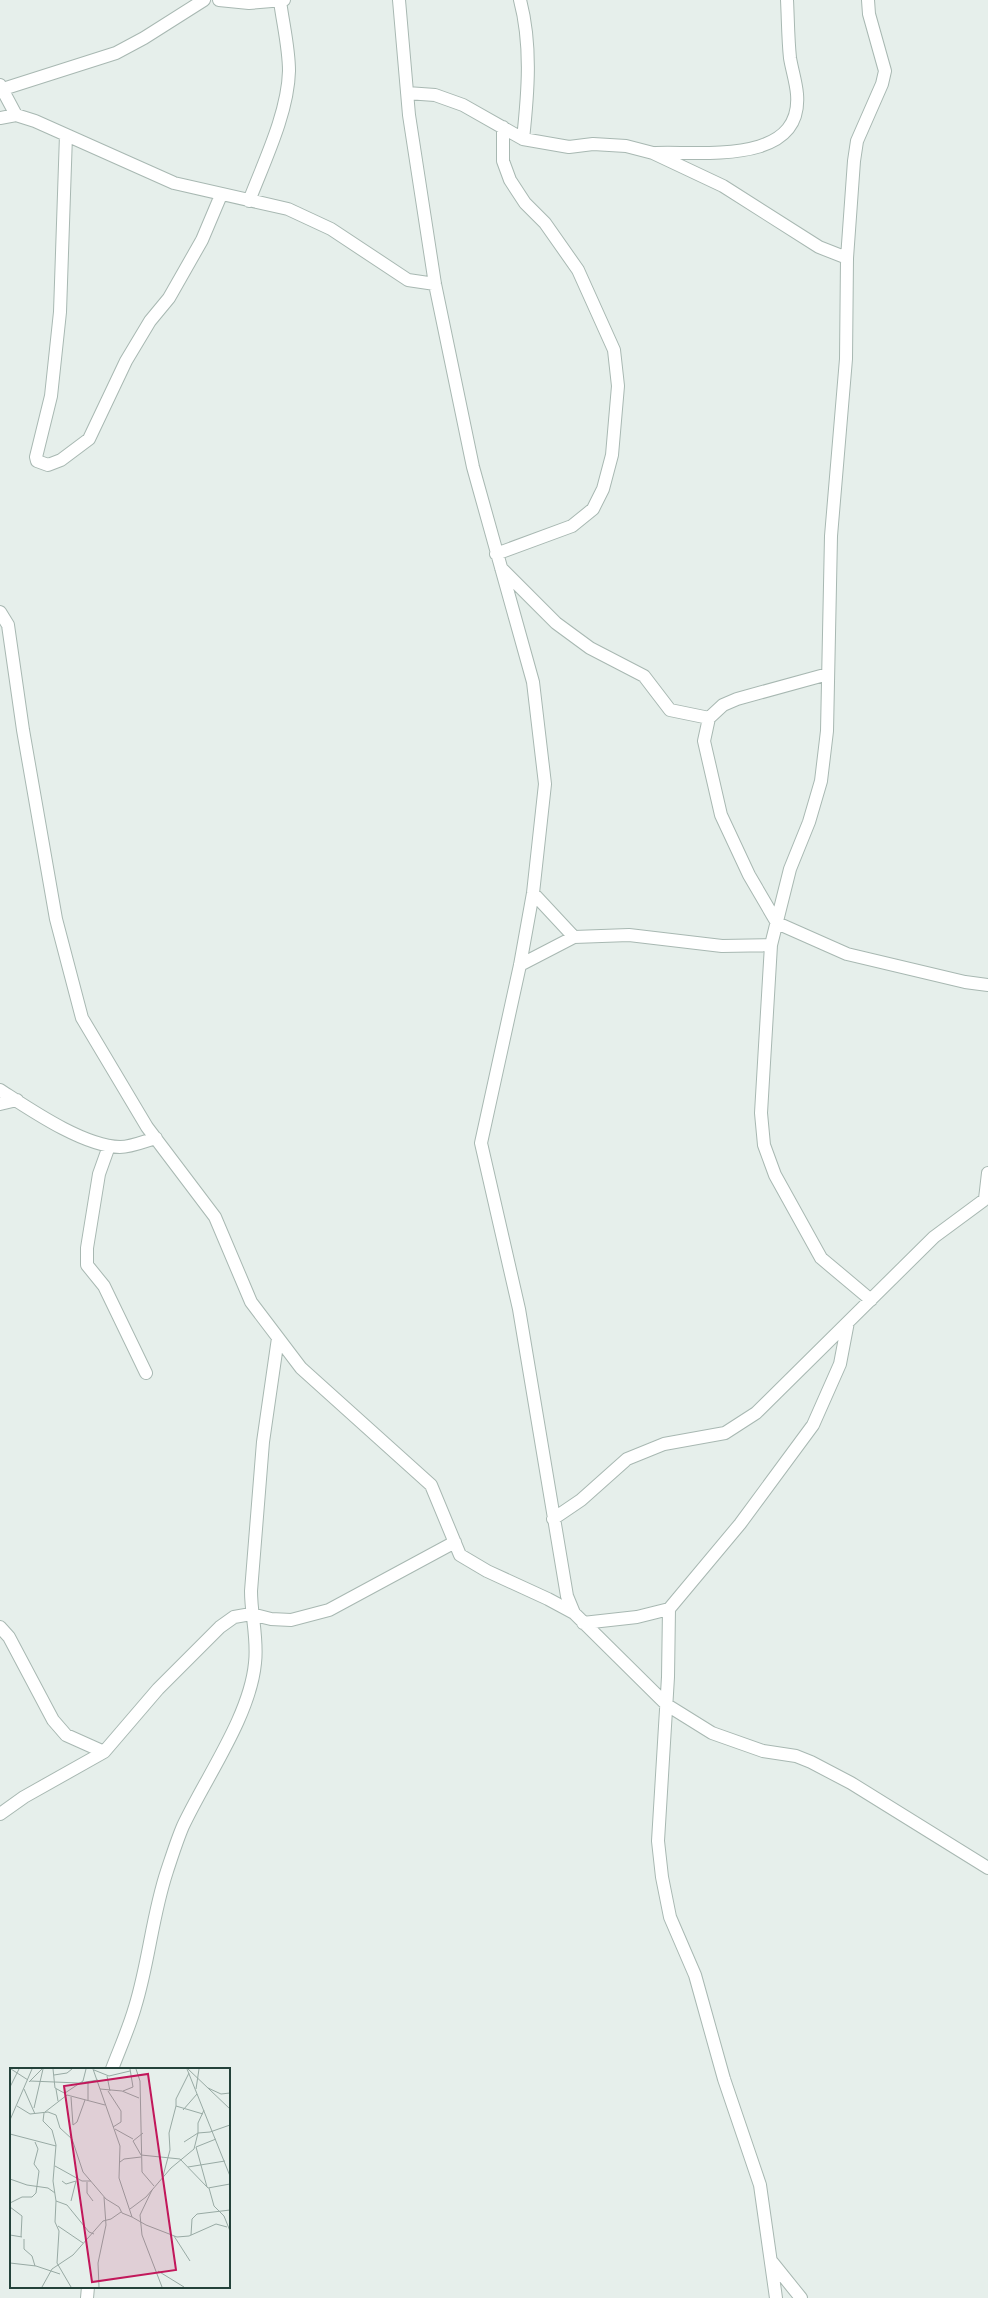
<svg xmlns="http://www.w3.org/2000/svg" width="988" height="2298" viewBox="0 0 988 2298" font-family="'Roboto Condensed',sans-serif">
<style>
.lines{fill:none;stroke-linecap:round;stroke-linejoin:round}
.minor-casing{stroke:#a8b8b2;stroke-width:14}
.minor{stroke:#fff;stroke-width:12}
.inset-road{fill:none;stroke:#98aaa4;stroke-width:1}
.view{fill:#c2185b;fill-opacity:0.15;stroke:#c2185b;stroke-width:2}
.inset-edge{fill:none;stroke:#24423a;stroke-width:2}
</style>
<rect width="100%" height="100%" fill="#e6efeb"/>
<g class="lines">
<defs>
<path id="minor" d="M219,0L249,3L284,0
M399,0L409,115L435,284L473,467L533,682L545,784L533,893L520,965L481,1143L519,1309L567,1596L574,1613L667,1705L712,1733L763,1751L796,1756L811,1762L851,1783L988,1868
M520,0C532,45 528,93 523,139
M868,0L869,14L885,71L882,84L857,141L854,161L847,258L846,359L831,536L827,731L821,781L809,822L790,869L771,945L761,1113L764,1145L775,1175L821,1258L871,1300
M0,85L16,115
M3,89L116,53L144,38L204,0
M407,93L435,95L463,105L523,139L569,147L593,144L626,146L653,153L723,186L819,247L847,258
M0,118L16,115L35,121L174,183L288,209L331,229L408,280L435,284
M66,135L60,312L51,396L36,457L37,461L48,465L61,460L89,439L126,361L150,321L169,298L202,240L221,195
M656,153C700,151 803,166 797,94C796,82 792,70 790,58C788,39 788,19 787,0
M249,201C264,162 288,113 289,71C289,48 283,24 280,1
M496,554L572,526L593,509L603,489L612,455L618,386L614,350L578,270L545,223L525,203L510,180L503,161V127
M501,568L556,623L590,648L644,676L670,710L709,718
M0,612L8,625L23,730L56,919L82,1018L147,1127L215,1217L251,1302L301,1368L431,1485L460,1555L487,1571L548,1599L574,1613
M828,674L737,699L723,705L709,718L704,741L721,815L749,875L777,923L847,954L965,982L988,985
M533,893L574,937
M520,965L574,937L629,935L722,946L771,945
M0,1090C31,1110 83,1146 120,1147C132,1147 145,1141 156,1138
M0,1104L17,1100
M109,1146L99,1174L87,1248V1265L104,1286L146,1373
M985,1199L988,1173
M553,1519L581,1500L627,1459L664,1444L725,1433L756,1413L934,1237L988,1197
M669,1609L668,1677L658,1841L662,1877L670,1917L695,1975L724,2079L760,2185L776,2298
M583,1623L637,1617L669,1609L740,1524L813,1425L840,1364L848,1322
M0,1627L9,1637L53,1720L66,1735L104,1752
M0,1814L24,1797L104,1752L158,1689L220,1627L234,1617L251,1614L271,1619L291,1620L329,1610L455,1542
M112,2069C120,2048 129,2028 135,2007C149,1962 152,1916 167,1871C172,1856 177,1840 183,1826C206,1777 250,1716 255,1663C258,1639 251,1615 251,1591L263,1442L278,1338
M772,2262L801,2298
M87,2298L88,2287"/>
</defs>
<use href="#minor" class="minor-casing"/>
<use href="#minor" class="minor"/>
</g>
<g transform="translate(10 2068)">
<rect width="220" height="220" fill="#e6efeb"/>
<path class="inset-road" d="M1,1L18,12M43,1L45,20L56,26M83,1L110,78L109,110L122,149L136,157L167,169L179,168L206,156L217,159M126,1L130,13L132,104L144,118M177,1L220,108M178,1L220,41M84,2L99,8L120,3M44,7L57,5L62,1M97,8L100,23M20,13L69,15L88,12M19,14L32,1M0,19L9,1M198,20L211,26L220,25M14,21L25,46M46,21L48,33M90,21L112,23L129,30M186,21L189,1M98,23L111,43V54L103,59M113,23L123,19L120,1M55,25L73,13L76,1M61,29L63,57L67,54L75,32M78,32V15M7,38L20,46L38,44L46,47L50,60L62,71L73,104L96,131L109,139L112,145L122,149M166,38L193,46M24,40L33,1M173,42L187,26M35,44L57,27L95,37M34,45L33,53L42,62L46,77L43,113L46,133L45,154L49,163L47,195L61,219M0,52L22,1M105,61L123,71M133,65L123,73L131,87L170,91L198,120L220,116M0,66L46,78M174,74L188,65V55L194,42M186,79L197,119M186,79L206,71M110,94L114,91L131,89M45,98L72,113H81M178,99L215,93M153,108L160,82L159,65L166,38V31L179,5M0,111L17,117L38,120L45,125M52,113L56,116L66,113M77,114V125L83,133M199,120L204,138L214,148L220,163M142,122L130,147L132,167L152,219M46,133L57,137L79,164L84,166M61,133L66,113M0,135L12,129H22L26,125L29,103L24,96L28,81L25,74M0,139L12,148L11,169M120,141L136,129L161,100L184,81L188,65L200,64L220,57M48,158L73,175M0,167L12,169M181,167L182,151L187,146L220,142M164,168L180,193M14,171V181L22,188L25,198M0,195L26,198L50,206M148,203L174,219M32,219L42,201L63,187L93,153L101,151L111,144M89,219L88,195L96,157L94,129"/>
<path class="view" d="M138,6L166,202L82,214L54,18Z"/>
<rect width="220" height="220" class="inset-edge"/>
</g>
</svg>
